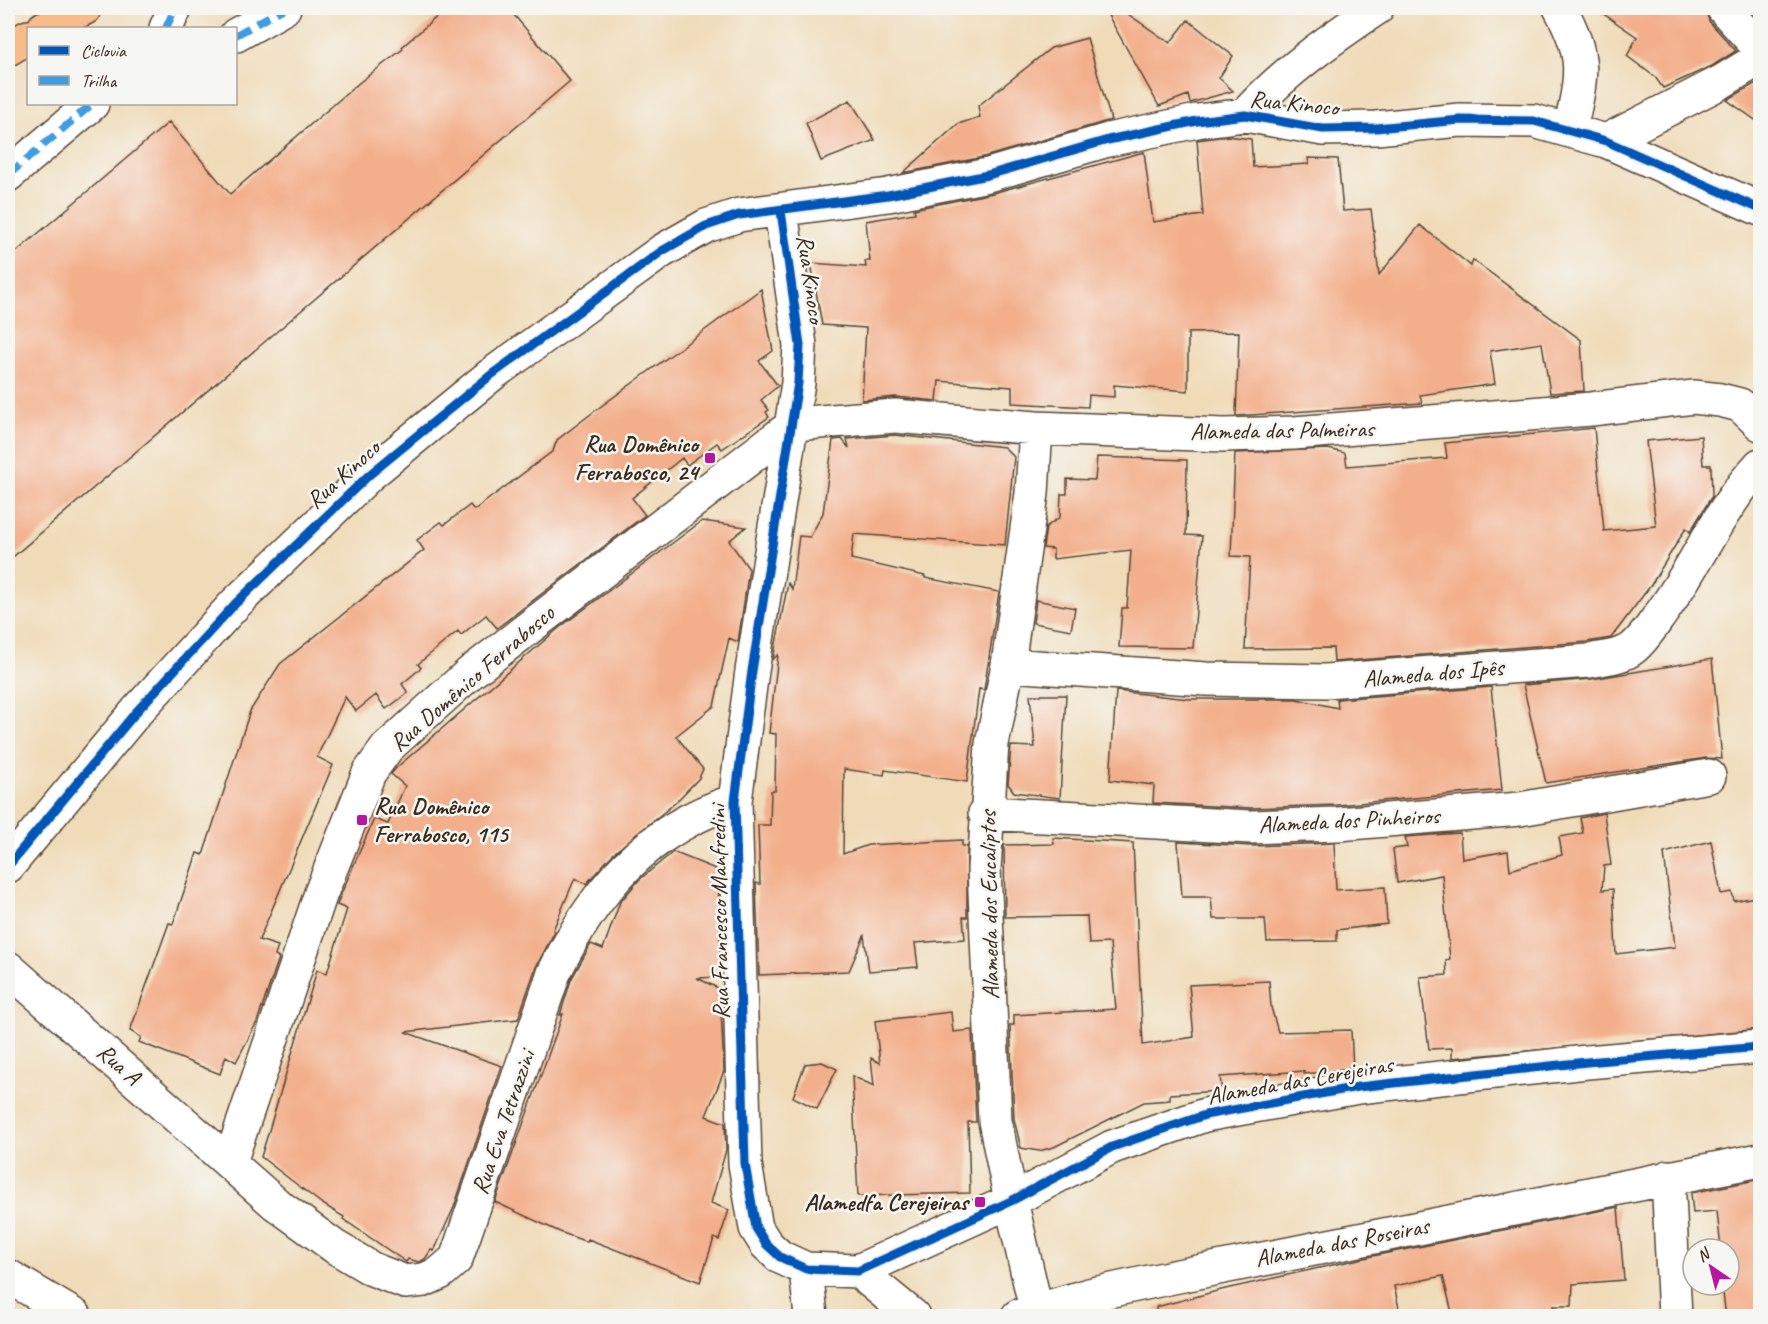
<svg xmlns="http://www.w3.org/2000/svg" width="1768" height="1324" viewBox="0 0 1768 1324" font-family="Caveat,sans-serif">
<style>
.building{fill:#f3af8b}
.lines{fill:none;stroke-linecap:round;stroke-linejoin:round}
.minor-casing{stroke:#564535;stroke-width:36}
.major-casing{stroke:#564535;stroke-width:36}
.minor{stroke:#fff;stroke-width:33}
.major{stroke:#fabb8b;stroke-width:33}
.quiet{stroke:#3f9ce0;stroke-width:8;stroke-dasharray:15 8;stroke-linecap:butt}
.cycleway-casing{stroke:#f6f6f2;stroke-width:13}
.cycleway{stroke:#0057b8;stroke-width:9}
.poi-dot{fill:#b5179e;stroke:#f6f6f2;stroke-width:2}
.labels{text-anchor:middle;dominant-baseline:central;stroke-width:5;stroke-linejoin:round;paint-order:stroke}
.street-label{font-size:24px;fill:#3b2a1e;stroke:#f6f6f2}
.poi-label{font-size:24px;font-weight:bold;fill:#3b2a1e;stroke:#f6f6f2;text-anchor:end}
</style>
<rect width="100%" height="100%" fill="#f6f6f2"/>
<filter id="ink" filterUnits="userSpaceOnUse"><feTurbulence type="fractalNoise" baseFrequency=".0167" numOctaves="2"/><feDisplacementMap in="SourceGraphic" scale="12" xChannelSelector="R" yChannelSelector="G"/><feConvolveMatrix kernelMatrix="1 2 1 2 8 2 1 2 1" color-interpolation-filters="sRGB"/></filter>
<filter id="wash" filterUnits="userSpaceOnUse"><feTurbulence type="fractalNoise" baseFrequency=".008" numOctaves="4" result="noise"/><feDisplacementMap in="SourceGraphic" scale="24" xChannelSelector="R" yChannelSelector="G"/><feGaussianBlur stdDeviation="1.35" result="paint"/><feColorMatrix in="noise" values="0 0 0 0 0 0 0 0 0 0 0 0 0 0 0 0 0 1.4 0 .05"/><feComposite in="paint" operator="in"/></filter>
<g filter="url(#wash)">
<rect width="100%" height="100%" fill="#f0dbb9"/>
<g id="blocks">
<path class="building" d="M447,8H508L570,81L8,561V259L169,122L230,194L360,82L403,49L402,47Z
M1104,8H1119L1170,43L1188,20L1233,56L1219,78L1233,91L1190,103L1188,95L1159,106Z
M1595,8H1705L1709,21L1736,51L1712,66L1663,88L1655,77L1627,56L1637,37Z
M1087,38L1111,120L984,157L903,173L958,124L980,117L978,106L1051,48Z
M1761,80V124L1727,100Z
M850,100L875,140L821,161L806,123Z
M1227,136L1251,139L1253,167L1309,164L1308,158L1338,159L1343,211L1371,209L1379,275L1420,225L1471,266L1473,260L1581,340L1584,391L1550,393L1542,343L1490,351L1495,384L1420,395L1422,403L1236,416L1239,332L1188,333V391L1114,385V397L1089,395L1088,407L1012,403V387L939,381L937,401L896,397L862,400L866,328L822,325L811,263L866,267L865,261H870L866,221L915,213L914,209L993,193L1144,152L1153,222L1203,215L1197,140Z
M761,289L773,351L759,361L778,386L761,400L769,410L766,412L769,417L722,449L717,443L687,465L682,458L632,498L645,515L497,628L486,615L461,635L458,631L418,664L421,668L402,684L408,693L386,709L376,695L356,711L345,697L317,757L333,765L259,940L278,946L275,956L279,958L257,1022L236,1062L226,1056L220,1074L139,1042L141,1037L130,1031L169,923L173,924L197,853L203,855L250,711L280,664L424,550L417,540L441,522L444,525L470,505L474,510L553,451L557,440L600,407Z
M1594,428L1604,531L1656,526L1646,441L1701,436L1703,465H1711L1712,496L1690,532L1686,528L1651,585L1611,638L1587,642L1334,662L1333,648L1245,649L1250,557L1231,556L1235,453L1328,449L1345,453L1347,466L1447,458L1445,443Z
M895,435L1004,447L1014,457L1005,545L854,534L851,559L925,576V578L999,592L984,690L979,689L967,782L885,770L884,775L844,769L843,854L868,845L962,840V846H967V917H963L965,939L915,943L918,967L869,971L864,936L849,971L759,975L756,883L760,884L758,825H770L771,791H775L776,734L769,733L778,655L773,659L788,583L792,589L799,536L810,537L823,513L833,440L842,439L849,448L847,439Z
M1097,457L1187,460L1186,535L1202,536L1193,648L1119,647L1122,608H1127L1131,550L1053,559V549L1043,548L1046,527L1060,517L1061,494H1067V479L1095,480Z
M702,521L746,527L729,541L749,569L738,642L729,638L714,706L676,736L703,769L699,778L675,803L614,853L586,884L575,878L553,930L555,931L536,967L518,1019L405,1032L502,1066L454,1207L434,1251L431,1250L425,1259L419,1262L408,1259L406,1262L343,1219L344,1217L321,1203L261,1157L317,970L327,973L347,909L337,905L341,894L374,819L388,824L405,786L391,774L396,768L559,628Z
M1036,600L1075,608L1071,630L1033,623Z
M1712,659L1722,759L1706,758L1546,783L1523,685L1592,679Z
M1491,687L1502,790L1337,805L1251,808L1153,803L1154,785L1110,780L1116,691L1189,699H1296L1338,708L1337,699Z
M1030,695H1066L1060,798L1014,792L1008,784L1011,746L1035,747Z
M1604,813L1611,865L1604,866L1602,890L1613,889L1616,954L1675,947L1664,853L1711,841L1721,894L1732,892L1734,901L1761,896V1029L1452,1058V1048L1429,1049L1420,977L1447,975L1446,960L1450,959L1442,875L1397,883L1393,849L1407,847L1405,837L1460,833L1462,859L1508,851L1510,870L1562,855L1559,837L1583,833L1580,818Z
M1053,838L1133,843L1143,1045L1194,1037L1189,985L1269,981L1271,1007L1278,1032L1351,1030L1353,1069L1304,1074V1071L1220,1077L1222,1091L1170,1094V1100L1144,1102L1054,1147L1039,1151L1021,1148L1014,1119L1010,1025H1014V1015L1116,1009L1110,943L1089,944L1087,916L1005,917L1004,845L1054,844Z
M1178,842L1252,846L1334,843L1336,890L1385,887L1387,924L1337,930V941L1267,942L1265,919H1213L1211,897H1182Z
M673,852L718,870L721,977L697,978L720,989L724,1071L706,1116L725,1123L726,1150L711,1203L729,1210L719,1240L714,1238L700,1282L588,1239L587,1242L560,1232L495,1202L563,1014L560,1015L571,980L591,944L603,949L620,902L639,880Z
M951,1012L953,1032L972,1030L976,1122H968L970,1193L858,1196L852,1076L874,1086L871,1058L880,1063L875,1021Z
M822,1062L837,1069L817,1109L793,1097L805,1064Z
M1761,1179V1317H1726L1722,1285H1729V1249H1721L1717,1211L1693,1213L1691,1193Z
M1618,1207L1624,1280L1573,1284L1572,1306H1553L1555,1317H1453L1443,1276L1394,1286L1401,1317H1157L1156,1307L1221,1290L1373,1256Z"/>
</g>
</g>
<g filter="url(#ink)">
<use href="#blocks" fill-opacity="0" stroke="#564535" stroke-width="1.5"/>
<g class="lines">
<defs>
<path id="minor" d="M1560,8C1587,56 1582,77 1570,129
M1723,8L1760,49
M166,28L175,8
M236,35L284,8
M1245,115C1284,72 1329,40 1377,8
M1606,141L1721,82L1760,58
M8,175L92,104
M781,211L800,345L798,383L752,671L735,801L745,1164L756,1228L766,1244L780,1257L806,1269L858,1271L1011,1201L1112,1147L1205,1115L1358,1087L1587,1062L1760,1047
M794,424L895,416L1036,428L1224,435L1294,433L1591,409L1694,397L1720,400L1740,405L1760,424
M1036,428L1032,493L1008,665L992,744L984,869L995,1121L1011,1201L1036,1309
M1008,665L1206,679L1326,681L1589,661C1603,658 1622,657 1633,648C1644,639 1652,626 1660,615C1696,566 1718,510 1760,465
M985,813L1251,827L1338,824L1520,809L1709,776
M8,866L137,711L235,604L369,475L491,375L662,251L706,226L739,215L888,195L988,175L1108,140L1197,121L1245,115L1323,129L1376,128L1460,120L1534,121L1606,141L1760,209
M8,968L276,1204L335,1247L372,1269L405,1282L424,1280L440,1273L456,1259L554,973C594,891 646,829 735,801
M230,1162L321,893L369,773L387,748L470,673L794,424
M1668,1177L1675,1316
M806,1269L811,1316
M858,1271L913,1316
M8,1276L75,1316
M1018,1316L1089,1295L1173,1277L1760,1160"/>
<path id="major" d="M44,28L85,8
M8,49L28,37"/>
</defs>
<use href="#minor" class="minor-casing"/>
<use href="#major" class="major-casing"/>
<use href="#minor" class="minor"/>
<use href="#major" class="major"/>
<path class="quiet" d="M166,28L175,8
M236,35L284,8
M8,175L92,104"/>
<defs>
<path id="cycleway" d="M781,211L800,345L798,383L752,671L735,801L745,1164L756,1228L766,1244L780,1257L806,1269L858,1271L1011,1201L1112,1147L1205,1115L1358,1087L1587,1062L1760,1047
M8,866L137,711L235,604L369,475L491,375L662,251L706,226L739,215L888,195L988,175L1108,140L1197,121L1245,115L1323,129L1376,128L1460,120L1534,121L1606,141L1760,209"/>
</defs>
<use href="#cycleway" class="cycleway-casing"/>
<use href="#cycleway" class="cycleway"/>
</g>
</g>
<g class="poi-dot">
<rect x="704" y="452" width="12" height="12" rx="3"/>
<rect x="356" y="814" width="12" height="12" rx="3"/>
<rect x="974" y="1196" width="12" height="12" rx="3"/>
</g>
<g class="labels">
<g class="street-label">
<text transform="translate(1294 103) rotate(6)">Rua Kinoco</text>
<text transform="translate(811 279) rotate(82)">Rua Kinoco</text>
<text transform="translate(1282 430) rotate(-1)">Alameda das Palmeiras</text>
<text transform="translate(343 474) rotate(-42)">Rua Kinoco</text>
<text transform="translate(1433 673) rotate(-5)">Alameda dos Ipês</text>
<text transform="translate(472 678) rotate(-41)">Rua Domênico Ferrabosco</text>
<text transform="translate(1349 820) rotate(-3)">Alameda dos Pinheiros</text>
<text transform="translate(989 905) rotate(-91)">Alameda dos Eucaliptos</text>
<text transform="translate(719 912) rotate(-91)">Rua Francesco Manfredini</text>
<text transform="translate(119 1064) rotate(42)">Rua A</text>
<text transform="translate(1300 1080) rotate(-10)">Alameda das Cerejeiras</text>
<text transform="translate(503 1122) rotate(-71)">Rua Eva Tetrazzini</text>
<text transform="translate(1342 1242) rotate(-11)">Alameda das Roseiras</text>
</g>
<g class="poi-label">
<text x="698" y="444">Rua Domênico<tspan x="698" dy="28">Ferrabosco, 24</tspan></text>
<text x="374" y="806" text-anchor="start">Rua Domênico<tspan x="374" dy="28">Ferrabosco, 115</tspan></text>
<text x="968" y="1202">Alamedfa Cerejeiras</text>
</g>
</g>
<rect width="1768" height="1324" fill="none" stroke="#f6f6f2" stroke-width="30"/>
<rect x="27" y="27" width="210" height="78" fill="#f6f6f2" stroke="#aba49d" stroke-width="1.5"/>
<rect x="39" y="46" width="30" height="9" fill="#0057b8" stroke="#aba49d" stroke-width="1.5"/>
<text x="81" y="57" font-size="18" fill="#3b2a1e">Ciclovia</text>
<rect x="39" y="76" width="30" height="9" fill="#3f9ce0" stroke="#aba49d" stroke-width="1.5"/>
<text x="81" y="87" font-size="18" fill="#3b2a1e">Trilha</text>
<g transform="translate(1711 1267) rotate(325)"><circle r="28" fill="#f6f6f2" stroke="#aba49d" stroke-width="1.5"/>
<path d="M0-4.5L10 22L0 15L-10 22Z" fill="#b5179e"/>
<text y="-9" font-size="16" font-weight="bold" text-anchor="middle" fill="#3b2a1e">N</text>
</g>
</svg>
